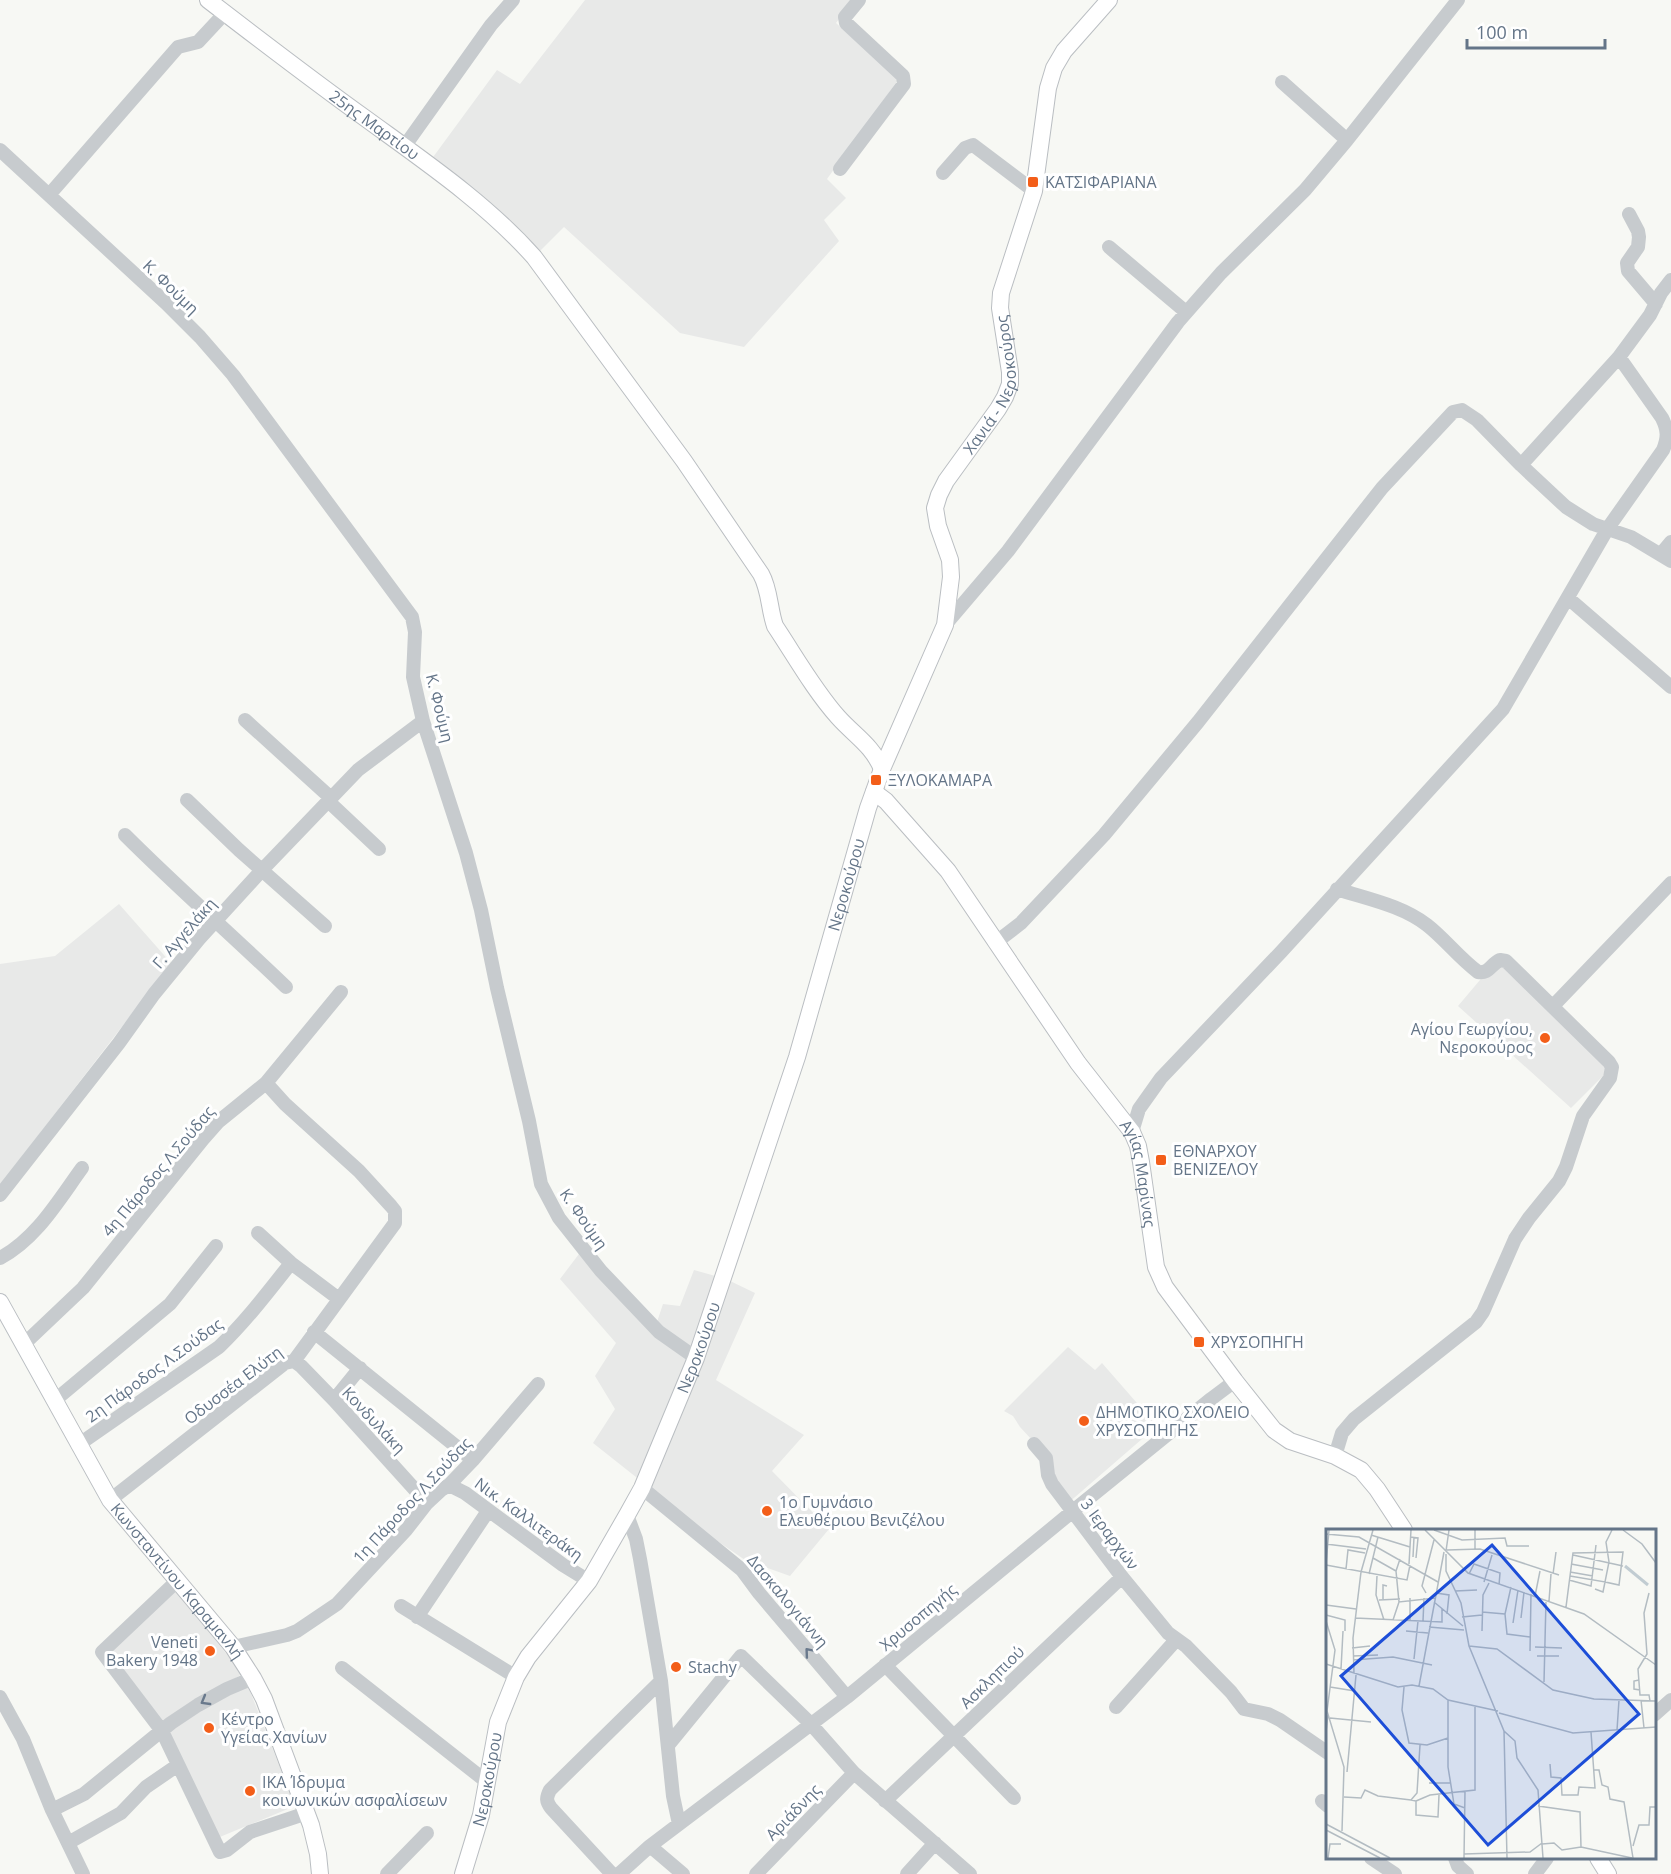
<svg xmlns="http://www.w3.org/2000/svg" width="1671" height="1874" viewBox="0 0 1671 1874" font-family="'Open Sans',sans-serif">
<style>
.built{fill:#e8e9e8}
.lines{fill:none;stroke-linecap:round;stroke-linejoin:round}
.major-casing{stroke:#babec2;stroke-width:18}
.minor{stroke:#c7cbce;stroke-width:14}
.major{stroke:#fff;stroke-width:16}
.oneway{stroke:#69798c}
.poi-dot{fill:#f35e19;stroke:#fff;stroke-width:2}
.labels{text-anchor:middle;dominant-baseline:central;stroke-width:6;stroke-linejoin:round;paint-order:stroke}
.street-label{font-size:16px;fill:#647588;stroke:#fff}
.poi-label{font-size:16px;fill:#647588;stroke:#fff;text-anchor:start}
.inset-river{fill:none;stroke:#c1ccd2;stroke-width:3}
.inset-road{fill:none;stroke:#b3bcc2;stroke-width:1.5}
.view{fill:#1d4ed8;fill-opacity:0.15;stroke:#1d4ed8;stroke-width:3}
.inset-edge{fill:none;stroke:#647588;stroke-width:3}
</style>
<rect width="100%" height="100%" fill="#f7f8f4"/>
<path class="built" d="M585,0H853L836,23L898,80L827,179L846,198L824,220L839,241L744,347L680,333L564,227L534,257L428,164L497,70L520,84Z
M119,904L171,963L0,1185V964L55,956Z
M1500,960L1612,1067L1571,1108L1458,1006L1496,961Z
M582,1250L655,1328L663,1304L680,1306L694,1270L726,1279L755,1293L716,1380L804,1435L772,1471L829,1529L790,1576L745,1560L713,1538L593,1443L615,1409L595,1376L616,1343L560,1279Z
M1068,1347L1095,1370L1102,1363L1157,1426L1067,1504L1044,1453L1020,1427L1013,1416L1004,1411Z
M176,1589L242,1674L163,1724L106,1649Z
M248,1686L295,1806L215,1839L168,1732L193,1713Z"/>
<g class="lines">
<defs>
<g id="major">
<path id="s1" d="M208,0C260,40 312,80 365,118C424,161 486,203 534,257L684,461L761,574C770,590 769,609 775,626C795,656 814,690 838,717C855,736 872,745 882,769"/>
<path id="s2" d="M874,792L886,801L948,871L1078,1063L1132,1132L1138,1146L1141,1162L1156,1267L1165,1287L1235,1381L1274,1430L1290,1441L1335,1456L1361,1470L1377,1489L1404,1530"/>
<path id="s3" d="M0,1302L110,1500L233,1647L253,1678L264,1699L311,1825L318,1854L320,1874"/>
<path d="M1598,1858L1608,1874"/>
<path id="s4" d="M463,1874L481,1815L498,1722L516,1677L528,1657L589,1581L627,1515L642,1488L696,1358L797,1057L868,808L882,769L945,625L951,577L950,560L938,526L935,508L939,495L946,481L998,409L1005,397L1010,384V372L1000,308L1001,293L1034,191L1048,88L1054,68L1064,51L1109,0"/>
</g>
</defs>
<use href="#major" class="major-casing"/>
<path class="minor" d="M1282,82L1347,140
M404,147L491,25L513,0
M0,150L166,303L200,337L233,375L412,617L415,632L413,677L423,721L466,853L481,910L497,988L529,1121L541,1184L559,1218L601,1271L659,1332L696,1358
M840,169L904,84L903,76L846,23L845,17L859,0
M943,173L965,148L973,145L1034,191
M49,195L178,47L198,42L225,13
M1629,214L1638,231L1639,237L1638,247L1627,263L1628,271L1656,304
M1109,247L1186,312
M1521,465L1619,357L1650,315L1661,293L1671,280
M1661,554L1671,542
M1568,598L1671,687
M945,625L1008,551L1178,322L1221,273L1305,190L1347,140L1458,0
M245,720L331,798
M187,800L239,850L325,926
M328,801L379,849
M125,835C178,888 233,936 286,987
M995,943L1021,923L1104,835L1198,722L1382,488L1453,412L1462,410L1477,420L1521,465L1566,507L1593,524L1631,537L1671,561
M1553,1006L1671,883
M1132,1132L1139,1109L1161,1078L1281,952L1503,709L1608,528L1663,450C1668,438 1668,430 1662,418L1619,357
M0,1195L119,1043L154,994L199,939L262,870L358,770L423,721
M258,1233L291,1263L339,1299
M0,1258C36,1239 58,1201 82,1168
M314,1332L473,1460
M24,1344L83,1288L203,1139L218,1122L266,1083L341,992
M294,1361L301,1366L334,1400L427,1503
M334,1400L360,1368
M54,1401L170,1304L216,1246
M1034,1444L1046,1458L1048,1475L1052,1484L1122,1577L1168,1633L1186,1646L1231,1692L1244,1709L1268,1714L1280,1720L1328,1753
M78,1445L219,1347C246,1321 268,1292 291,1263
M1335,1456L1342,1433L1354,1419L1476,1322L1483,1312L1515,1239L1529,1218L1559,1181L1566,1167L1583,1116L1610,1078L1612,1067L1609,1062L1506,961L1500,960C1491,964 1489,974 1478,972C1459,958 1445,939 1427,925C1401,905 1367,899 1337,889
M449,1485L465,1493L563,1565L589,1581
M642,1488L742,1570L759,1593L847,1697
M110,1500L285,1363L294,1361L395,1223V1211L391,1206L359,1171L285,1104L266,1083
M627,1515L636,1539L640,1559L661,1681L673,1796L679,1824
M177,1581L102,1652L162,1731L220,1852L227,1850L250,1832L307,1813
M401,1606L516,1677
M417,1617L488,1511
M233,1647L287,1635L297,1631L337,1604L406,1530L427,1503L441,1490L449,1485L473,1460L538,1384
M885,1665L1014,1798
M342,1668L487,1782
M0,1697L23,1739L52,1810L83,1874
M1116,1707L1176,1640
M1654,1715L1671,1700
M669,1744L741,1656L810,1723L854,1773L970,1874
M885,1801L1122,1577
M1322,1801L1328,1806
M52,1810L84,1794L171,1723L198,1705L227,1689L253,1678
M68,1843L121,1813L146,1787L178,1765
M650,1846L683,1874
M1371,1858L1395,1874
M1455,1858L1458,1866L1467,1874
M387,1874L427,1833
M612,1874L551,1808C546,1801 546,1798 550,1790L661,1681
M619,1874L650,1846L847,1697L1073,1511L1211,1399L1235,1381
M756,1874L854,1773
M907,1874L935,1843
M1535,1874L1547,1858"/>
<use href="#major" class="major"/>
</g>
<defs><path id="oneway-chevron" d="M-2-3.5L2.5 0L-2 3.5" fill="none" stroke-width="1.6" stroke-linecap="round" stroke-linejoin="round" transform="scale(1.5)"/></defs>
<g class="oneway">
<use href="#oneway-chevron" transform="translate(809 1652) rotate(-130)"/>
<use href="#oneway-chevron" transform="translate(205 1701) rotate(150)"/>
</g>
<g class="poi-dot">
<rect x="1027" y="176" width="12" height="12" rx="3"/>
<rect x="870" y="774" width="12" height="12" rx="3"/>
<circle cx="1545" cy="1038" r="6"/>
<rect x="1155" y="1154" width="12" height="12" rx="3"/>
<rect x="1193" y="1336" width="12" height="12" rx="3"/>
<circle cx="1084" cy="1421" r="6"/>
<circle cx="767" cy="1511" r="6"/>
<circle cx="210" cy="1651" r="6"/>
<circle cx="676" cy="1667" r="6"/>
<circle cx="209" cy="1728" r="6"/>
<circle cx="250" cy="1791" r="6"/>
</g>
<g class="labels">
<g class="street-label">
<text stroke="none"><textPath href="#s1" startOffset="208">25ης Μαρτίου</textPath></text>
<text transform="translate(171 287) rotate(44)">Κ. Φούμη</text>
<text stroke="none"><textPath href="#s4" startOffset="1608">Χανιά - Νεροκούρος</textPath></text>
<text transform="translate(440 708) rotate(76)">Κ. Φούμη</text>
<text stroke="none"><textPath href="#s4" startOffset="1070">Νεροκούρου</textPath></text>
<text transform="translate(184 933) rotate(-49)">Γ. Αγγελάκη</text>
<text transform="translate(158 1171) rotate(-50)">4η Πάροδος Λ.Σούδας</text>
<text stroke="none"><textPath href="#s2" startOffset="470">Αγίας Μαρίνας</textPath></text>
<text transform="translate(584 1219) rotate(55)">Κ. Φούμη</text>
<text stroke="none"><textPath href="#s4" startOffset="584">Νεροκούρου</textPath></text>
<text transform="translate(154 1370) rotate(-36)">2η Πάροδος Λ.Σούδας</text>
<text transform="translate(233 1385) rotate(-37)">Οδυσσέα Ελύτη</text>
<text transform="translate(374 1420) rotate(47)">Κονδυλάκη</text>
<text transform="translate(412 1500) rotate(-47)">1η Πάροδος Λ.Σούδας</text>
<text transform="translate(529 1519) rotate(36)">Νικ. Καλλιτεράκη</text>
<text transform="translate(1110 1534) rotate(53)">3 Ιεραρχών</text>
<text stroke="none"><textPath href="#s3" startOffset="332">Κωνσταντίνου Καραμανλή</textPath></text>
<text transform="translate(788 1601) rotate(50)">Δασκαλογιάννη</text>
<text transform="translate(918 1617) rotate(-40)">Χρυσοπηγής</text>
<text transform="translate(992 1677) rotate(-44)">Ασκληπιού</text>
<text stroke="none"><textPath href="#s4" startOffset="98">Νεροκούρου</textPath></text>
<text transform="translate(793 1812) rotate(-46)">Αριάδνης</text>
</g>
<g class="poi-label">
<text x="1045" y="182">ΚΑΤΣΙΦΑΡΙΑΝΑ</text>
<text x="888" y="780">ΞΥΛΟΚΑΜΑΡΑ</text>
<text x="1533" y="1029" text-anchor="end">Αγίου Γεωργίου,<tspan x="1533" dy="18">Νεροκούρος</tspan></text>
<text x="1173" y="1151">ΕΘΝΑΡΧΟΥ<tspan x="1173" dy="18">ΒΕΝΙΖΕΛΟΥ</tspan></text>
<text x="1211" y="1342">ΧΡΥΣΟΠΗΓΗ</text>
<text x="1096" y="1412">ΔΗΜΟΤΙΚΟ ΣΧΟΛΕΙΟ<tspan x="1096" dy="18">ΧΡΥΣΟΠΗΓΗΣ</tspan></text>
<text x="779" y="1502">1ο Γυμνάσιο<tspan x="779" dy="18">Ελευθέριου Βενιζέλου</tspan></text>
<text x="198" y="1642" text-anchor="end">Veneti<tspan x="198" dy="18">Bakery 1948</tspan></text>
<text x="688" y="1667">Stachy</text>
<text x="221" y="1719">Κέντρο<tspan x="221" dy="18">Υγείας Χανίων</tspan></text>
<text x="262" y="1782">ΙΚΑ Ίδρυμα<tspan x="262" dy="18">κοινωνικών ασφαλίσεων</tspan></text>
</g>
</g>
<g transform="translate(1326 1529)">
<rect width="330" height="330" fill="#f7f8f4"/>
<path class="inset-river" d="M299,37L322,56"/>
<path class="inset-road" d="M99,1L142,44L258,85L330,136M108,1L136,11L179,9L181,17H203M149,1V21M297,1L316,15L330,34M0,5L33,8L112,53M45,6L84,18M84,8L92,9L90,29M0,15L40,20M121,21L154,20L233,46M120,22L123,1M120,25V42L135,74L143,117L178,202L189,212L191,229L212,261L217,329M247,26L297,37M87,28L88,8M47,29L70,42M74,30L70,42L73,73L109,69M0,35L3,1M83,35L85,1M245,35L277,41M0,36L81,51L84,36M20,40L22,21L39,24M244,43L267,47M43,45L52,8M143,45L148,35L174,44L173,56M227,45L230,23M51,47L50,66L58,91M244,47L279,53L283,33L280,13L286,1M243,51L265,57L270,16M158,53L166,26M185,58L179,85L181,105L204,108M129,62L151,61M100,64L96,57L108,11M110,64L123,66L121,85M323,64L318,84L321,125L312,140L314,166H323L324,172M209,67L214,42M84,69V92M57,70V56L61,57M53,71L74,70M223,72L225,45M108,73L137,97M0,76L30,80M240,78L247,24L297,23L293,56L279,53L277,63L269,60M156,83L179,85M0,86L19,91V102M136,88L156,86M29,89L116,93V80M195,89L198,63M67,91L73,73M0,92L9,121L1,182L18,238L16,302M97,92L98,69M187,94L192,61M103,98L138,101M80,102L102,104M156,102L157,66L163,54M143,117L171,120L227,161L268,170L330,172M209,118L236,119M26,119L44,117M204,122L205,65M27,127L52,126M211,127H233M88,130L92,92M27,131L67,128L106,136M0,135L72,158L86,156L107,160L122,171L172,182M15,140L17,102M28,145L27,109L35,43L47,1M313,151L308,152V160L314,161M218,153L220,71M93,157L118,23M4,158L29,162M78,158L76,181L83,214L101,216L122,209M122,171V238L128,275L139,279M315,171L318,199M173,184L247,204L330,198M4,189L45,193M291,201L293,171M178,202L181,329M0,203L2,185M94,216L91,264L85,271L90,272V286L112,288L113,266M224,235L225,248L235,249L236,266H252L253,258L269,259L265,203M268,241H273L276,256L282,258L284,270L298,273L307,329M21,243L30,146M103,254H124M18,268L35,269L39,261L52,267L85,271M90,272L104,266L149,261V178M212,277L254,283L255,318M0,295L64,329M0,301L54,329M216,315L228,314L236,321L255,318L306,329M307,317L313,296H323L324,278H330M138,325L204,323L216,314M2,329L4,315H15M138,329L139,262"/>
<path class="view" d="M166,16L313,185L162,316L15,147Z"/>
<rect width="330" height="330" class="inset-edge"/>
</g>
<path d="M1467 39v9h138v-9" fill="none" stroke="#647588" stroke-width="3"/>
<text x="1476" y="39" font-size="18" fill="#647588" stroke="#ffffff" stroke-width="4.5" paint-order="stroke">100 m</text>
</svg>
